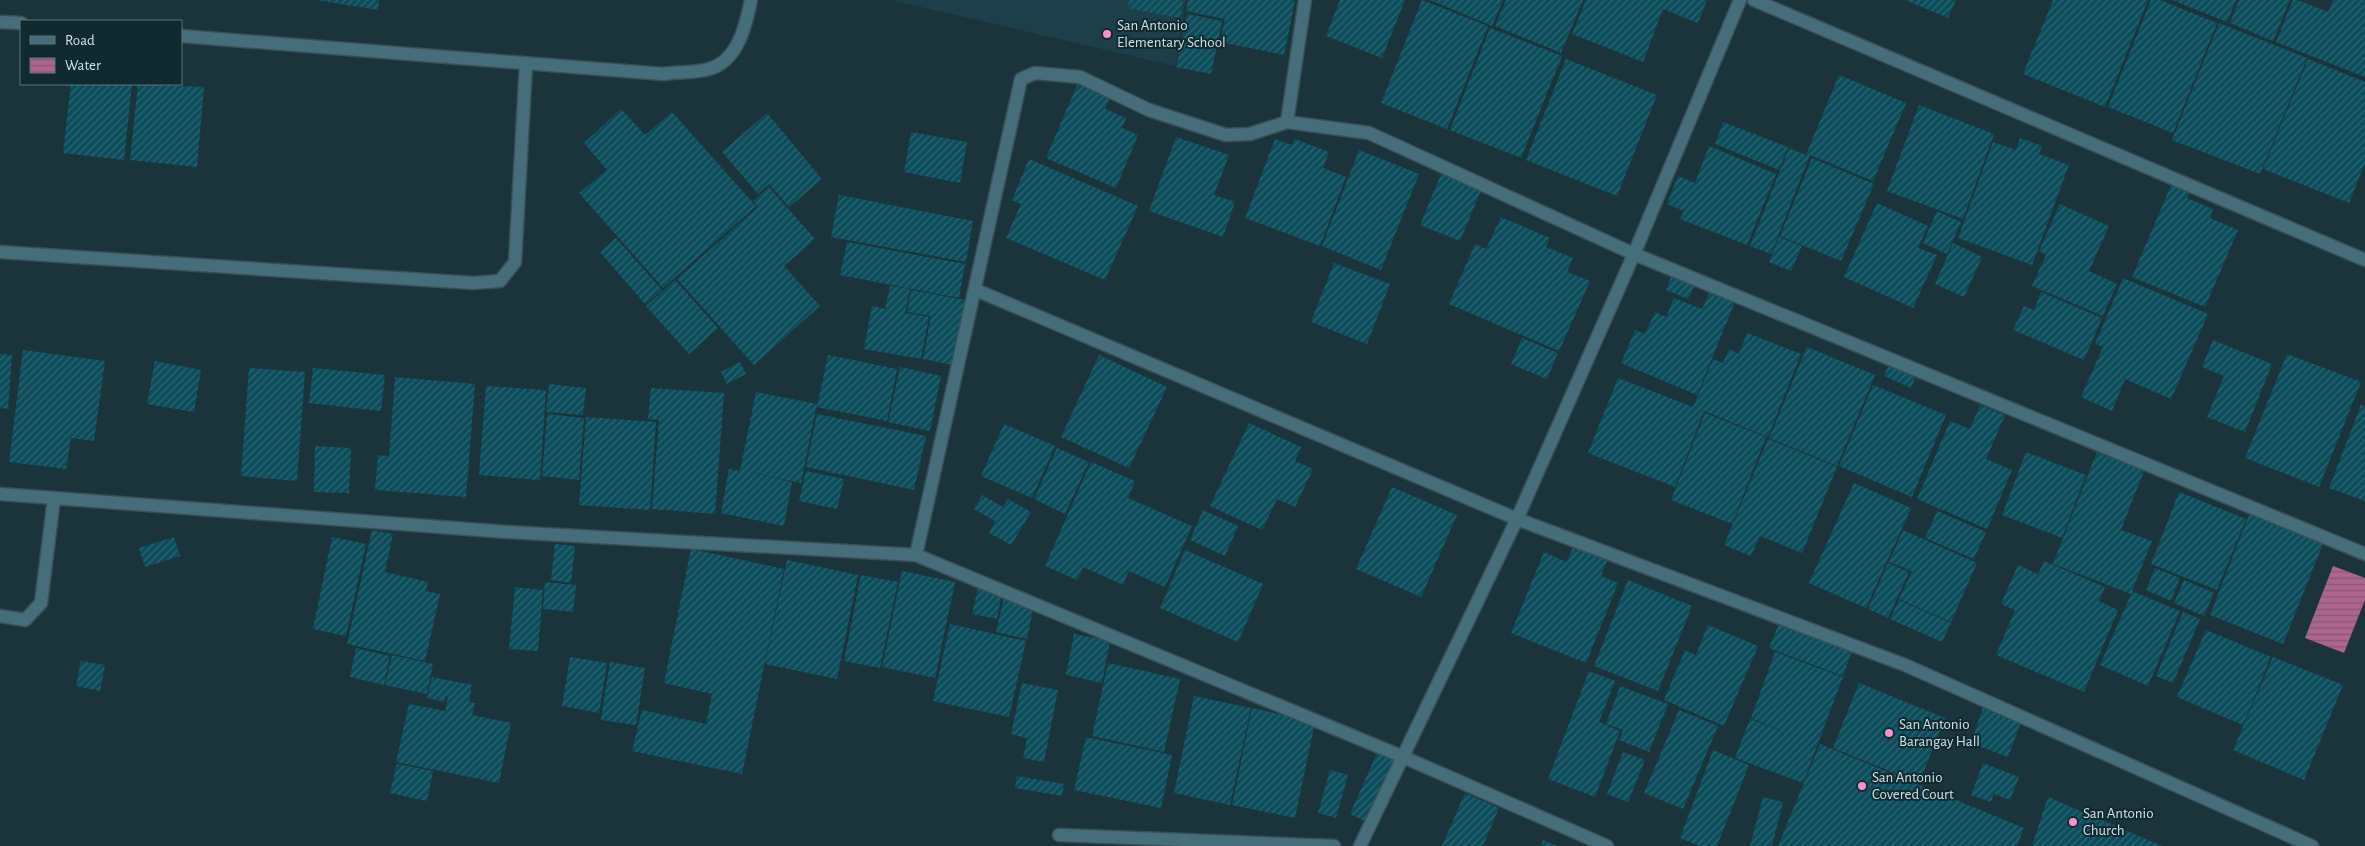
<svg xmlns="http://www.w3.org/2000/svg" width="2365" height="846" viewBox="0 0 2365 846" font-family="'Alegreya Sans',sans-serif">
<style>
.built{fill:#1c3f49}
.water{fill:url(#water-rules)}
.building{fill:url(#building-hatch)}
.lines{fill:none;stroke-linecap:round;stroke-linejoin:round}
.minor-casing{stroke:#385057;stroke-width:15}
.minor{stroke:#466e7a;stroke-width:12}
.poi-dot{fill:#f890cc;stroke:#102a31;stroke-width:2}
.labels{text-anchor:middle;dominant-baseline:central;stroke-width:4;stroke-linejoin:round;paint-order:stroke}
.poi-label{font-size:15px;fill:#d2e1e6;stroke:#102a31;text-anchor:start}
</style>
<defs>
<pattern id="water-rules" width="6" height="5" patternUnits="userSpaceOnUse" patternTransform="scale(1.25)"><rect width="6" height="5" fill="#ad648f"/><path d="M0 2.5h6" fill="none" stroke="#865975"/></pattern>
<pattern id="building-hatch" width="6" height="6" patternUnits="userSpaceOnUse" patternTransform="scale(1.25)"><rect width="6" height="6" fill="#0c4d5c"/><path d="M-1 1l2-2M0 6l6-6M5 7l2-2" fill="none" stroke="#2e6673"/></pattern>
</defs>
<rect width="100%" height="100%" fill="#1b343c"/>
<path class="built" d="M891,0H1186L1175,66Z"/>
<path class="water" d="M2333,566L2365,578V600L2344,653L2305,638Z"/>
<path class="building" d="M317,0H379L378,10Z
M1129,0H1183L1180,18L1128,8Z
M1188,0H1295L1284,55L1220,42L1225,19L1186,11Z
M1340,0H1405L1382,58L1326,36Z
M1422,0L1488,26L1447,129L1381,103Z
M1430,0H1503L1492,26Z
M1506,0H1583L1561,53L1495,26Z
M1586,0H1707L1698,23L1663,9L1643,62L1572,34Z
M1905,0H1956L1948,18Z
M2053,0H2148L2105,107L2023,74Z
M2151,0H2160L2217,23L2173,133L2108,107Z
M2172,0H2236L2227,22Z
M2239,0H2290L2273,41L2230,23Z
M2293,0H2298L2328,12L2333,0H2365V77L2276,42Z
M1187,14L1222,21L1211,74L1176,67Z
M2219,23L2307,58L2260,174L2172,140Z
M1490,28L1562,56L1521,158L1450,130Z
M1566,59L1657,95L1617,196L1526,160Z
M2308,59L2365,82V163L2349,203L2263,169Z
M1839,75L1906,103L1873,181L1810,155L1771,254L1750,246L1789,148L1806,155Z
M1078,83L1110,97L1105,109L1126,118L1122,128L1138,135L1116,188L1046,158Z
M71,84H132L124,160L63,153Z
M138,84L204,87L197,167L130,160Z
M1919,105L1994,134L1963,219L1887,191Z
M621,109L645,135L672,112L756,206L663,288L579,193L607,170L584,143Z
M767,113L822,179L789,207L769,184L758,194L722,152Z
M1723,122L1788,147L1779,170L1715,144Z
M911,132L967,142L960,183L904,172Z
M1176,137L1229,155L1214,195L1235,202L1223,237L1149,211Z
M2020,138L2042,146L2039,154L2069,165L2032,265L1958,238L1993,142L2016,150Z
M1275,139L1292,145L1295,139L1329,152L1323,168L1346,177L1320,246L1245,218Z
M1709,146L1776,174L1747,245L1680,219L1684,211L1667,204L1678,176L1695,183Z
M1359,150L1419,174L1381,270L1322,246Z
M1812,158L1874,184L1841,261L1780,236Z
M1029,159L1138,206L1105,280L1006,238L1021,204L1012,200Z
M1442,172L1482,188L1460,241L1420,225Z
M2172,183L2190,191L2187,198L2213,209L2210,218L2238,230L2205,307L2132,277Z
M769,187L815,239L784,266L820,306L754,365L677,279L758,207L753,201Z
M839,195L973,221L966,262L831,237Z
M1877,203L1928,226L1918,248L1937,255L1913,308L1844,277Z
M2060,204L2109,226L2089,271L2117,284L2103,316L2032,286L2046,255L2039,251Z
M1937,211L1961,222L1947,254L1923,243Z
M1501,217L1550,238L1546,247L1573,258L1567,272L1590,281L1559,351L1449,304L1475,244L1486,249Z
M1779,237L1802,246L1791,271L1769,262Z
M616,238L662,290L645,304L600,252Z
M847,242L965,264L959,298L840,275Z
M1953,243L1982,257L1964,297L1935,284Z
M1334,263L1390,284L1367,344L1311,322Z
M1673,272L1696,282L1688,299L1666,290Z
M2123,278L2208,314L2171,399L2125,379L2112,411L2081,397L2103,347L2095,344Z
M675,280L718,328L689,354L646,306Z
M890,286L910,289L905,313L929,317L921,359L864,349L872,306L885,309Z
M911,290L965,300L953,365L923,359L931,316L907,312Z
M1710,291L1735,302L1697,395L1621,363L1635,330L1645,334L1655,312L1666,317L1674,298L1702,309Z
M2041,292L2102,318L2084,360L2013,330L2024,306L2034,310Z
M1747,333L1801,354L1768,437L1704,411L1675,487L1588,453L1618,378L1693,407L1713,359L1723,363L1729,349L1739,354Z
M1522,338L1558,353L1547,379L1511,364Z
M2213,340L2272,364L2245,432L2207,417L2224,376L2202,367Z
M1807,347L1875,375L1837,466L1769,438Z
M23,350L105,361L94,441L71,438L66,469L9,462Z
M0,354L12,355L8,409L0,408Z
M2287,354L2361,382L2319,487L2245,458Z
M828,355L897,369L887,421L817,407Z
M1099,355L1167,387L1129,468L1061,437Z
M155,361L201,370L194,412L147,404Z
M740,362L746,374L727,384L721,372Z
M1890,362L1917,373L1911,388L1884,376Z
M900,367L941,376L930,431L888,422Z
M249,368L305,372L297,481L241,476Z
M313,368L385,375L381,411L309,403Z
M395,377L475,384L466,497L375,490L378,455L389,456Z
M549,384L586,388L583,415L546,412Z
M1873,385L1946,415L1912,497L1839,466Z
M486,386L546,390L540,480L479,475Z
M651,388L724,393L715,514L652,509L659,420L648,419Z
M756,392L817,404L801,483L745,471L792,482L784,526L721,513L729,469L740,471Z
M1980,405L2005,415L1986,459L2012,470L1987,529L1917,499L1950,421L1970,429Z
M2361,405L2365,406V501L2329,488Z
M1705,413L1766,437L1732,524L1671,500Z
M547,414L584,418L579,480L542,476Z
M817,414L926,436L914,490L806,467Z
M586,417L656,422L650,510L579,505Z
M1249,423L1301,447L1295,461L1313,469L1295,507L1277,499L1262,530L1210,506Z
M1004,424L1055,446L1032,498L981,476Z
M1768,439L1837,467L1802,553L1760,536L1751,556L1724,545Z
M315,446L351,448L349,493L314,492Z
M1057,448L1089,462L1065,514L1034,499Z
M2026,452L2086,475L2062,538L2002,515Z
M2097,452L2144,471L2121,530L2152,541L2132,591L2180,611L2148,686L2100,665L2131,594L2053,564Z
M1091,462L1135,481L1128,498L1192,526L1165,587L1129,571L1123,585L1083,567L1077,580L1045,566Z
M806,471L844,479L837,509L799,501Z
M1854,483L1911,508L1866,608L1809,583Z
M1392,487L1457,515L1421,597L1356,569Z
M2179,492L2246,519L2217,590L2151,564Z
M982,495L1003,507L1008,499L1031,512L1011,545L989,533L999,514L995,521L974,509Z
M1203,510L1238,526L1225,556L1190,540Z
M1937,511L1986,532L1974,559L1925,538Z
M2250,512L2324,541L2283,644L2210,615Z
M372,530L393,534L385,572L428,582L426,591L440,594L425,661L347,644Z
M1903,530L1977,563L1951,622L1899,599L1912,571L1889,562Z
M174,537L180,556L145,567L139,548Z
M332,537L366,544L346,636L313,629Z
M555,544L575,546L571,583L551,580Z
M1573,547L1607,561L1601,576L1618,583L1586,663L1511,633L1544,552L1567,562Z
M691,549L784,569L742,774L632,751L642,710L706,724L712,694L664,683Z
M1185,550L1263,584L1238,642L1160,608Z
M787,560L858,575L837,679L765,664Z
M2044,561L2105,587L2099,601L2118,610L2084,692L1996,655L2015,610L2001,604L2018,565L2038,574Z
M1888,563L1909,572L1888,618L1868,609Z
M2155,568L2180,578L2171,601L2146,590Z
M902,571L955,582L935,678L882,667Z
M861,575L898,582L880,668L844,661Z
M1628,580L1692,606L1658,691L1594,666Z
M2184,580L2214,593L2204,616L2174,603Z
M545,582L576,585L573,612L543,609Z
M515,587L543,590L538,651L509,649Z
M978,588L1002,593L997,619L972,614Z
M1004,598L1034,605L1027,639L996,632Z
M1899,600L1951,623L1942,642L1890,619Z
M2183,612L2200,619L2173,683L2156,676Z
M1780,621L1853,648L1843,676L1769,648Z
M950,624L1026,641L1009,717L933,701Z
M1708,625L1758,646L1724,726L1664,700L1685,650L1696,655Z
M2206,630L2271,657L2243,725L2177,697Z
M1074,634L1110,641L1102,683L1066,675Z
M356,648L390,656L384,685L350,677Z
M1775,652L1843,677L1803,783L1735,758L1750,719L1796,737L1751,718Z
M392,655L433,664L427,694L385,685Z
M570,657L607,663L599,713L562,706Z
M2273,657L2343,685L2304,780L2233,750Z
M81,661L105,665L100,691L76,686Z
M610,662L645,668L636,725L601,720Z
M1108,663L1180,679L1164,752L1092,736Z
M1589,671L1615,681L1599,722L1620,731L1595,797L1548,779Z
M432,677L472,685L469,702L475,703L472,715L511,723L499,783L396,762L409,704L445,711L448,697L446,696L444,702L427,698Z
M1022,683L1058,690L1044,762L1023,758L1027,738L1011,734Z
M1859,683L1945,718L1919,783L1833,748Z
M1620,686L1668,704L1649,752L1619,740L1623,730L1606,724Z
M1194,696L1251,708L1230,805L1174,793Z
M1984,705L2022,719L2008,757L1971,743Z
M1252,708L1315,722L1295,818L1232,805Z
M1679,710L1718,726L1683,809L1644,793Z
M1086,737L1172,755L1161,808L1074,790Z
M1820,744L2024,828L2017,846H1778Z
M1713,750L1749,765L1717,846H1700L1680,838Z
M1623,752L1645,760L1628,802L1607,794Z
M1377,753L1397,761L1369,823L1350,814Z
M1983,763L2019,777L2010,800L1994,794L1991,802L1971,795Z
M397,764L433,771L427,801L390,793Z
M1330,770L1348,775L1336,818L1318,813Z
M1017,776L1064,784L1062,796L1015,788Z
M1465,793L1499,808L1483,846H1442Z
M1763,797L1783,802L1772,846H1750Z
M2048,797L2162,846H2032Z
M1543,840L1557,846H1541Z"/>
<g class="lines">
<defs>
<path id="minor" d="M1754,0L2365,260
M0,22L21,23
M181,36L663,74C677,72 695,73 709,69C738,61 746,25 751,0
M1287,122L1305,0
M0,252L473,283L500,281L515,262L526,64
M976,290L1517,519L1905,665L2312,846
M0,494L507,532L916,555L1401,756L1607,846
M916,555L1021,79L1035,73L1080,77L1149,110L1226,135L1250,134L1287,122L1369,133L1634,254L2365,554
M0,616L25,620L41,603L54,498
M1059,835L1334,846
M1360,846L1517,519L1634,254L1740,0"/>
</defs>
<use href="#minor" class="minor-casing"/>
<use href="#minor" class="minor"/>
</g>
<g class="poi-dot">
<circle cx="1107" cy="34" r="5"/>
<circle cx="1889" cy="733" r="5"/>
<circle cx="1862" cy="786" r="5"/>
<circle cx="2073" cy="822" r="5"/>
</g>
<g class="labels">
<g class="poi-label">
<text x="1117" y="25">San Antonio<tspan x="1117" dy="17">Elementary School</tspan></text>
<text x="1899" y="724">San Antonio<tspan x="1899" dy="17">Barangay Hall</tspan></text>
<text x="1872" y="777">San Antonio<tspan x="1872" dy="17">Covered Court</tspan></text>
<text x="2083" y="813">San Antonio<tspan x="2083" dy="17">Church</tspan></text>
</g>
</g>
<rect x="20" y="20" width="162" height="65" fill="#102a31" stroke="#5e7379"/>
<rect x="30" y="36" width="25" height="8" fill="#466e7a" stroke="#5e7379"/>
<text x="65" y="45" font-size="15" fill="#d2e1e6">Road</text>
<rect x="30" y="58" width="25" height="15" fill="url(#water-rules)" stroke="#5e7379"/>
<text x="65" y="70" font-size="15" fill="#d2e1e6">Water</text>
</svg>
